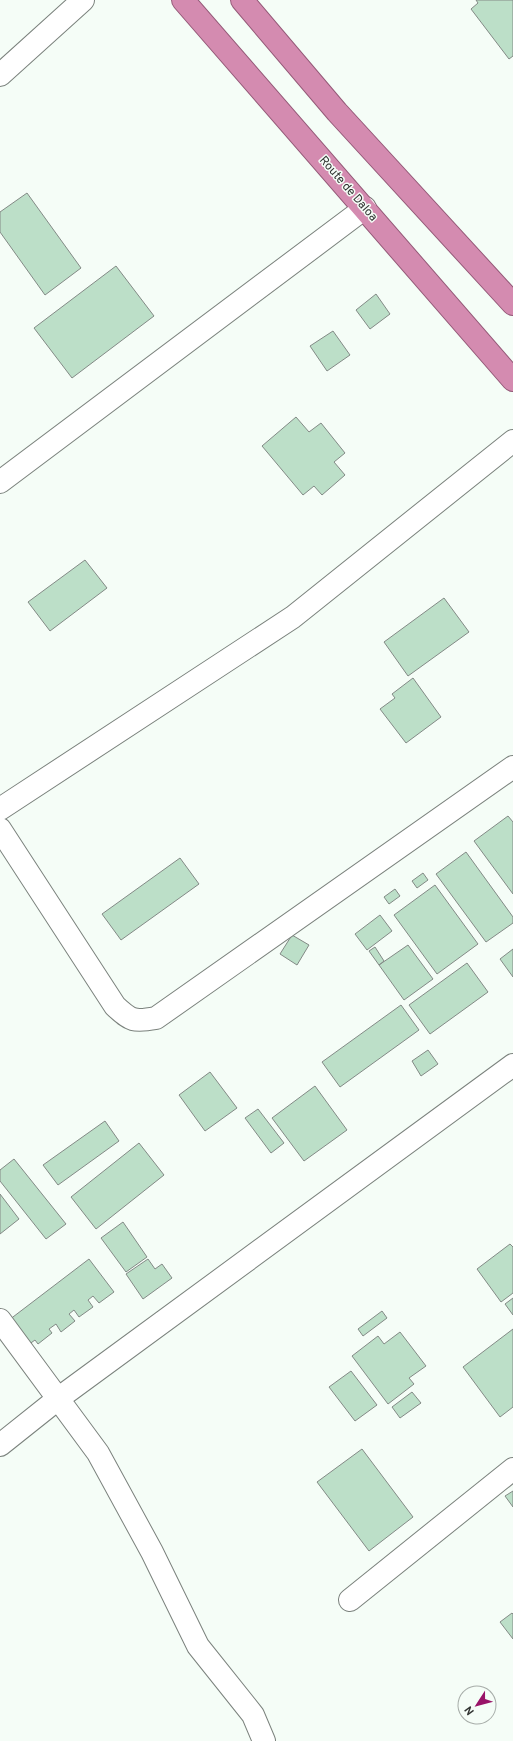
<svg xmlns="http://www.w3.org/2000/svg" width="513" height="1741" viewBox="0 0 513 1741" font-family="Overpass,sans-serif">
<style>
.building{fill:#bcdfc8;stroke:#838a86}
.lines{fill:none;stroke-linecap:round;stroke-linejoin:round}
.minor-casing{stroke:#7b827d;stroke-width:24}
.trunk-casing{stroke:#945a78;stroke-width:24}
.minor{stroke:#fff;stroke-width:22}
.trunk{stroke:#d48bb0;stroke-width:22}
.labels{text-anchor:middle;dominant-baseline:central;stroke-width:3;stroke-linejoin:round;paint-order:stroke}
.street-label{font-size:12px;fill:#323533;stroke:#f5fdf7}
</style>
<rect width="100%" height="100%" fill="#f5fdf7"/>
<path class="building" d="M476,0H513V56L509,59L471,9L478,3Z
M27,193L81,268L45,295L0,232V212Z
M116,266L154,316L72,378L34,328Z
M376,294L390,314L370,329L356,310Z
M333,331L350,355L327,371L310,346Z
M296,417L309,432L321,423L345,453L334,462L345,475L322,495L314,486L303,495L262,446Z
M85,560L107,588L50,631L28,602Z
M444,598L469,632L408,676L384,642Z
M413,678L441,717L406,743L380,709L395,698L392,694Z
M508,816L513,822V894L474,841Z
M466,852L513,917V923L486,942L436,874Z
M180,858L199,884L121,940L102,914Z
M423,873L428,880L417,888L412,881Z
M435,885L478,944L437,974L394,915Z
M395,889L400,896L389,904L384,897Z
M380,915L392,931L367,950L355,934Z
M292,935L309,945L297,965L280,954Z
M408,945L433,979L404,1000L379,965Z
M375,947L384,961L379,965L369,951Z
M513,949V977L500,959Z
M467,963L488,992L430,1034L409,1005Z
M401,1005L419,1030L340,1087L322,1062Z
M428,1050L438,1064L421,1076L412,1061Z
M210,1072L237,1108L205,1131L179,1095Z
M315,1086L347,1130L304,1161L272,1118Z
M258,1109L284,1143L271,1153L245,1118Z
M105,1121L119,1141L58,1185L43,1165Z
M139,1143L164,1175L96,1229L71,1197Z
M14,1159L66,1224L46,1239L0,1181V1170Z
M0,1194L19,1219L0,1234Z
M123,1222L147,1257L126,1272L101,1238Z
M510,1244L513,1247V1293L501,1302L477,1269Z
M89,1259L114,1292L99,1303L93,1296L88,1300L93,1307L79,1317L74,1310L69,1314L75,1321L61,1332L56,1324L49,1329L52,1333L38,1344L35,1340L28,1345L9,1320Z
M148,1259L155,1269L162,1264L172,1278L143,1299L126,1274Z
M513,1298V1315L505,1304Z
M382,1311L387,1318L363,1336L358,1329Z
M513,1329V1407L500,1417L463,1367Z
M400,1332L426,1366L409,1378L414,1384L388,1404L352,1356L378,1336L384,1344Z
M351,1371L377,1405L355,1421L329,1387Z
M412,1392L421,1403L400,1418L392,1407Z
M362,1449L413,1517L369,1551L317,1482Z
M513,1491V1507L505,1496Z
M512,1613L513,1614V1639L500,1622Z"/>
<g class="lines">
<defs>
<path id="minor" d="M0,75L83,0
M0,482L365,208
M0,809L293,617L513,441
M0,829L115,1006C131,1021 134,1022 156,1018L513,767
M0,1320L98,1453L152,1552L198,1646L253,1715L264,1741
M0,1445L59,1398L513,1065
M350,1600L513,1469"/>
<path id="trunk" d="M183,0L513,380
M242,0L337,112L513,304"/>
</defs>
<use href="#minor" class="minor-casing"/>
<use href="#trunk" class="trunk-casing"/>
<use href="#minor" class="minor"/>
<use href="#trunk" class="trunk"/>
</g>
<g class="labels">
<g class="street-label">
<text transform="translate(348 189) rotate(49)">Route de Daloa</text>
</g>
</g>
<g transform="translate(477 1705) rotate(234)"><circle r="19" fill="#f5fdf7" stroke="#a7ada9"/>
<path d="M0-3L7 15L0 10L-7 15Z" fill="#991368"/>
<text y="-6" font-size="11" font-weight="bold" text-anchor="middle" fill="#323533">N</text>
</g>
</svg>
